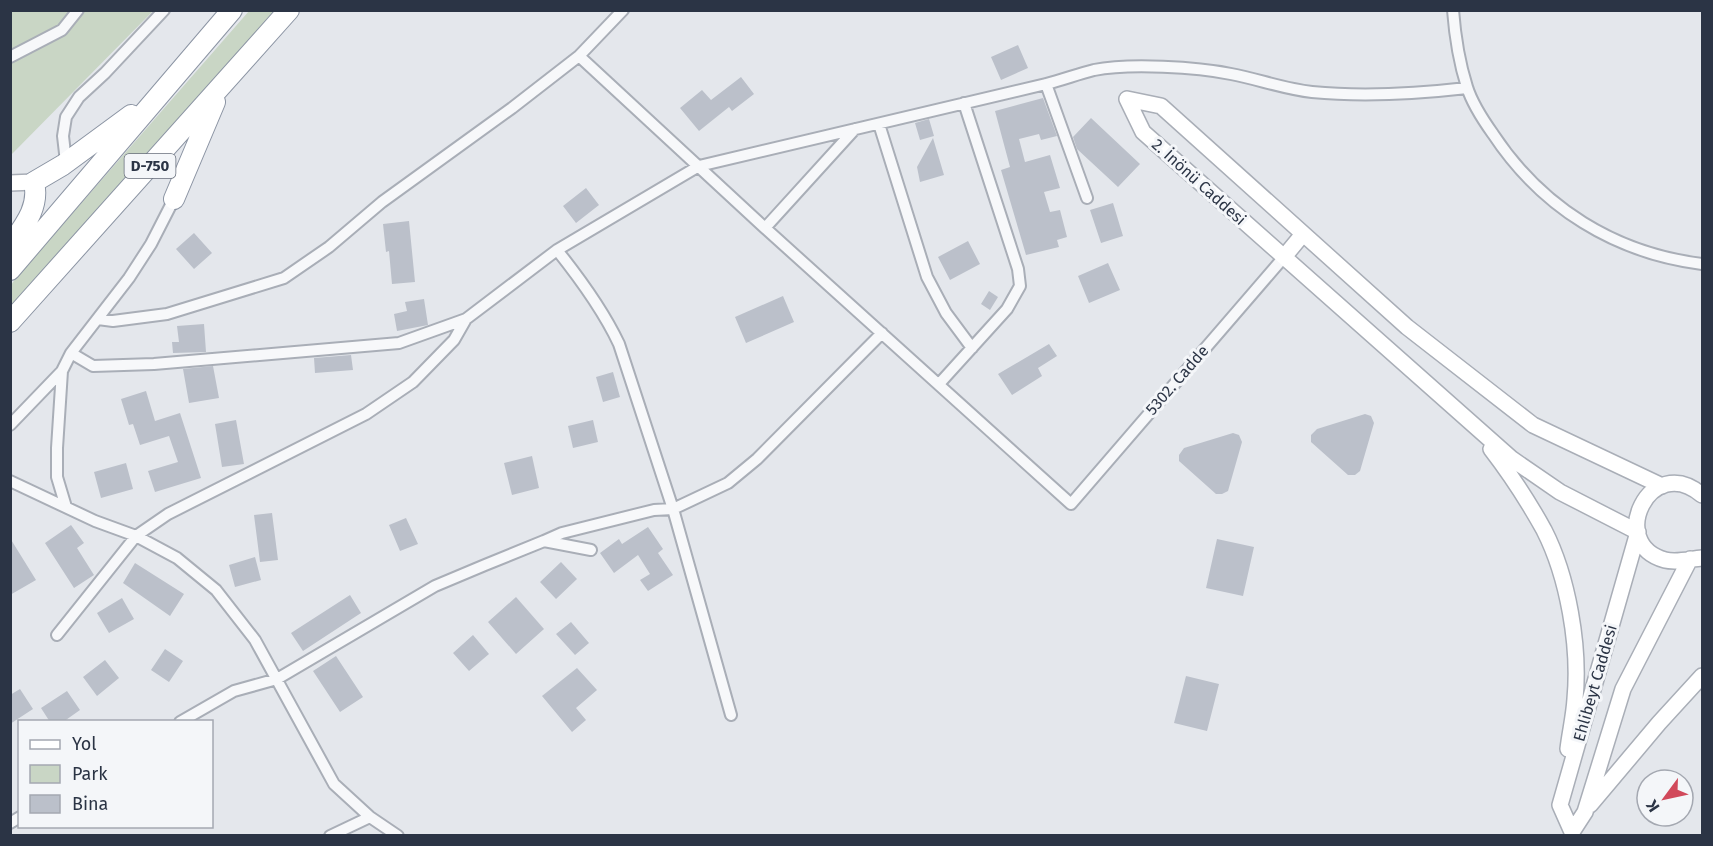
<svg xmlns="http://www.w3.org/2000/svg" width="1713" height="846" viewBox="0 0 1713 846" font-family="'Fira Sans',sans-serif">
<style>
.green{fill:#c9d6c5}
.building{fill:#bbc0ca}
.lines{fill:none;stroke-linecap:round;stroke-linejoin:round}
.street-casing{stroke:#a9aeb7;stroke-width:14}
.secondary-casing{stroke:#a9aeb7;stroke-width:18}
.highway-casing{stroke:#8b94a3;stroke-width:22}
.street{stroke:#f7f8fa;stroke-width:10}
.secondary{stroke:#fff;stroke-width:15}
.highway{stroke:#fff;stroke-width:20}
.labels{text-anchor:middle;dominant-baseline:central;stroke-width:6;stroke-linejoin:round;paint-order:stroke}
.shield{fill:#f4f6f9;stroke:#676e7b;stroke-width:1.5}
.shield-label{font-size:15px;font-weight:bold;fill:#2b3445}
.street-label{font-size:16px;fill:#2b3445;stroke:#f4f6f9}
</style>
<rect width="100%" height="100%" fill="#e4e7ec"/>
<path class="green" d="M11,11H153L11,155Z
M249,11H274L246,45L11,307V285L16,278Z"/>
<path class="building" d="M1018,45L1028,68L1001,80L991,57Z
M741,77L754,94L732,111L729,107L699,131L680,108L702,90L711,100Z
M1043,98L1057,136L1041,140L1039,134L1019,139L1025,162L1050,155L1060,188L1044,192L1050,212L1060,210L1067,237L1057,240L1059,247L1026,255L1001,170L1010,167L995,111Z
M1091,118L1140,164L1118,187L1077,149L1073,137Z
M929,119L934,136L920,140L915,123Z
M933,138L944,175L920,182L917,167Z
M586,188L599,205L576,223L563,206Z
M1113,203L1123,236L1101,243L1090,210Z
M409,221L415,282L392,284L389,251L386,252L383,224Z
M194,233L212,253L194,269L176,249Z
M968,241L980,264L950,280L938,257Z
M1108,263L1120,290L1089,303L1078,276Z
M989,291L998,297L990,310L981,304Z
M783,296L794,322L746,343L735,317Z
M424,299L428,325L397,331L394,314L407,311L405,302Z
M204,324L206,352L173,353L172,342H179L177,326Z
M1049,344L1057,356L1038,368L1042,376L1012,395L998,374Z
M351,355L353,370L315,373L314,358Z
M213,366L219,398L189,403L183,369Z
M613,372L620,397L603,402L596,377Z
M146,391L155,421L180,413L201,478L155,492L148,471L178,462L169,436L140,445L133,424L129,425L121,399Z
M1365,414L1371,416L1374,423L1360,471L1355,475H1348L1311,442V435L1317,429Z
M236,420L244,464L222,467L215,424Z
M593,420L598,442L573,448L568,426Z
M1233,433L1239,435L1242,442L1228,491L1222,494H1216L1179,461V455L1184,448Z
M532,456L539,488L512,495L504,463Z
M126,463L133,489L101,498L94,472Z
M272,513L278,560L260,562L254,515Z
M406,518L418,544L400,551L389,525Z
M71,525L84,543L77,548L94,575L74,588L45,543Z
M648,527L663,549L658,553L673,575L648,591L640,580L650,574L638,555L614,573L600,553L619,539L622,544Z
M10,538L36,580L10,595Z
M1217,539L1254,547L1243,596L1206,588Z
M255,557L261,580L235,587L229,565Z
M561,562L577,579L556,599L540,582Z
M135,563L184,594L170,616L123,583Z
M350,595L361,613L303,651L291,633Z
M516,597L544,629L516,654L488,622Z
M122,598L134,619L109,633L97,613Z
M571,622L589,643L575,655L556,634Z
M473,635L489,654L469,671L453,653Z
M165,649L183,661L169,682L151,670Z
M336,656L363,697L340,712L313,671Z
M105,660L119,678L97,696L83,677Z
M577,668L597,690L576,708L586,720L572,732L542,696Z
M1186,676L1219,684L1207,731L1174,723Z
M20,689L33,709L10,724V695Z
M67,691L80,710L63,722H50L41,708Z"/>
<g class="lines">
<defs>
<path id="street" d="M623,10L579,56L765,228L1071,504L1284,257
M1453,10C1455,36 1459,62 1467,87C1472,103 1483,120 1493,134C1542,208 1615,253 1702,264
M10,57L62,30L78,10
M1046,84L1087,198
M879,124L927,277L946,313L972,348
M66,162L63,136L66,117L79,97L105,73L164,10
M765,228L855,129
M557,250C581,280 603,310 619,344L673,509L731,715
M98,319L113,321L167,314L284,278L329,247L382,202L512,108L579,56
M71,353L93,366L154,364L399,343L466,319L557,250L699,166L1046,84C1062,80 1078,74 1094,70C1129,63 1197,67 1231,74C1258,79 1284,89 1312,92C1364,97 1415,94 1467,88
M939,384L1007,309L1020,286L1018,269L964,103
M10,425L62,371
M10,481L95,521L136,536L177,558L216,590L255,640L334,784L370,817L398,836
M66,507L57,477V448L62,371L71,353L129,278L151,244L174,199
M544,541L562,533L654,510L673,509L728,483L757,459L882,333
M57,635L136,536L168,514L366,414L413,382L454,340L466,319
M180,722L234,691L277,679L435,586L485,565L544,541L591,550
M10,823L20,817
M330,836L370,817"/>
<path id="secondary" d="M10,183L34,182
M1284,257L1303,234
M1491,449C1511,475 1528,501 1544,530C1568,577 1580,646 1575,699C1574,716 1570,732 1568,749
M1702,495C1650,451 1606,544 1665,560C1677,563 1690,559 1702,558
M1638,532L1560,492L1512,459L1143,132L1127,99L1161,106L1407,327L1533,425L1662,486
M1638,532L1560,805L1572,832L1585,812L1623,689L1690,559
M1590,805L1659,723L1702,676"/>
<path id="highway" d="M174,199L215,102
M10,246C24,226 40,207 34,182L63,165L131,115
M10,270L232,10
M10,322L289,10"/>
</defs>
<use href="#street" class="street-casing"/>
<use href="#secondary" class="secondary-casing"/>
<use href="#highway" class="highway-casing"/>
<use href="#street" class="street"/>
<use href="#secondary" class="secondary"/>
<use href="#highway" class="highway"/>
</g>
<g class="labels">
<rect class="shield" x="124.5" y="154" width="51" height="24" rx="4.5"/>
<g class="shield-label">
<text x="150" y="166">D-750</text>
</g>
<g class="street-label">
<text transform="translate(1199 182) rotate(42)">2. İnönü Caddesi</text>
<text transform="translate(1177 380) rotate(-49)">5302. Cadde</text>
<text transform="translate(1595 683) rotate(-74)">Ehlibeyt Caddesi</text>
</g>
</g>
<rect width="1713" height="846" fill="none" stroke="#2b3445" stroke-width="24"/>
<rect x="18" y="720" width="195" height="108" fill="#f4f6f9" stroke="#a4a8b1" stroke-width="1.5"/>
<rect x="30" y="740" width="30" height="9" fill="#ffffff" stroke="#a4a8b1" stroke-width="1.5"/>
<text x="72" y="750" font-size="18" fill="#2b3445">Yol</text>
<rect x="30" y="765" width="30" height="18" fill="#c9d6c5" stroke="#a4a8b1" stroke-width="1.5"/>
<text x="72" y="780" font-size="18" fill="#2b3445">Park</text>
<rect x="30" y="795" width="30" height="18" fill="#bbc0ca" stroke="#a4a8b1" stroke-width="1.5"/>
<text x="72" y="810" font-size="18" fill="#2b3445">Bina</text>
<g transform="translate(1665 798) rotate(237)"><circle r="28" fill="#f4f6f9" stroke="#a4a8b1" stroke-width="1.5"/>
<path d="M0-4.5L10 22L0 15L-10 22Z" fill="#d1495b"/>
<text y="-9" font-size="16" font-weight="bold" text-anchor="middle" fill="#2b3445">K</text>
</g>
</svg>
